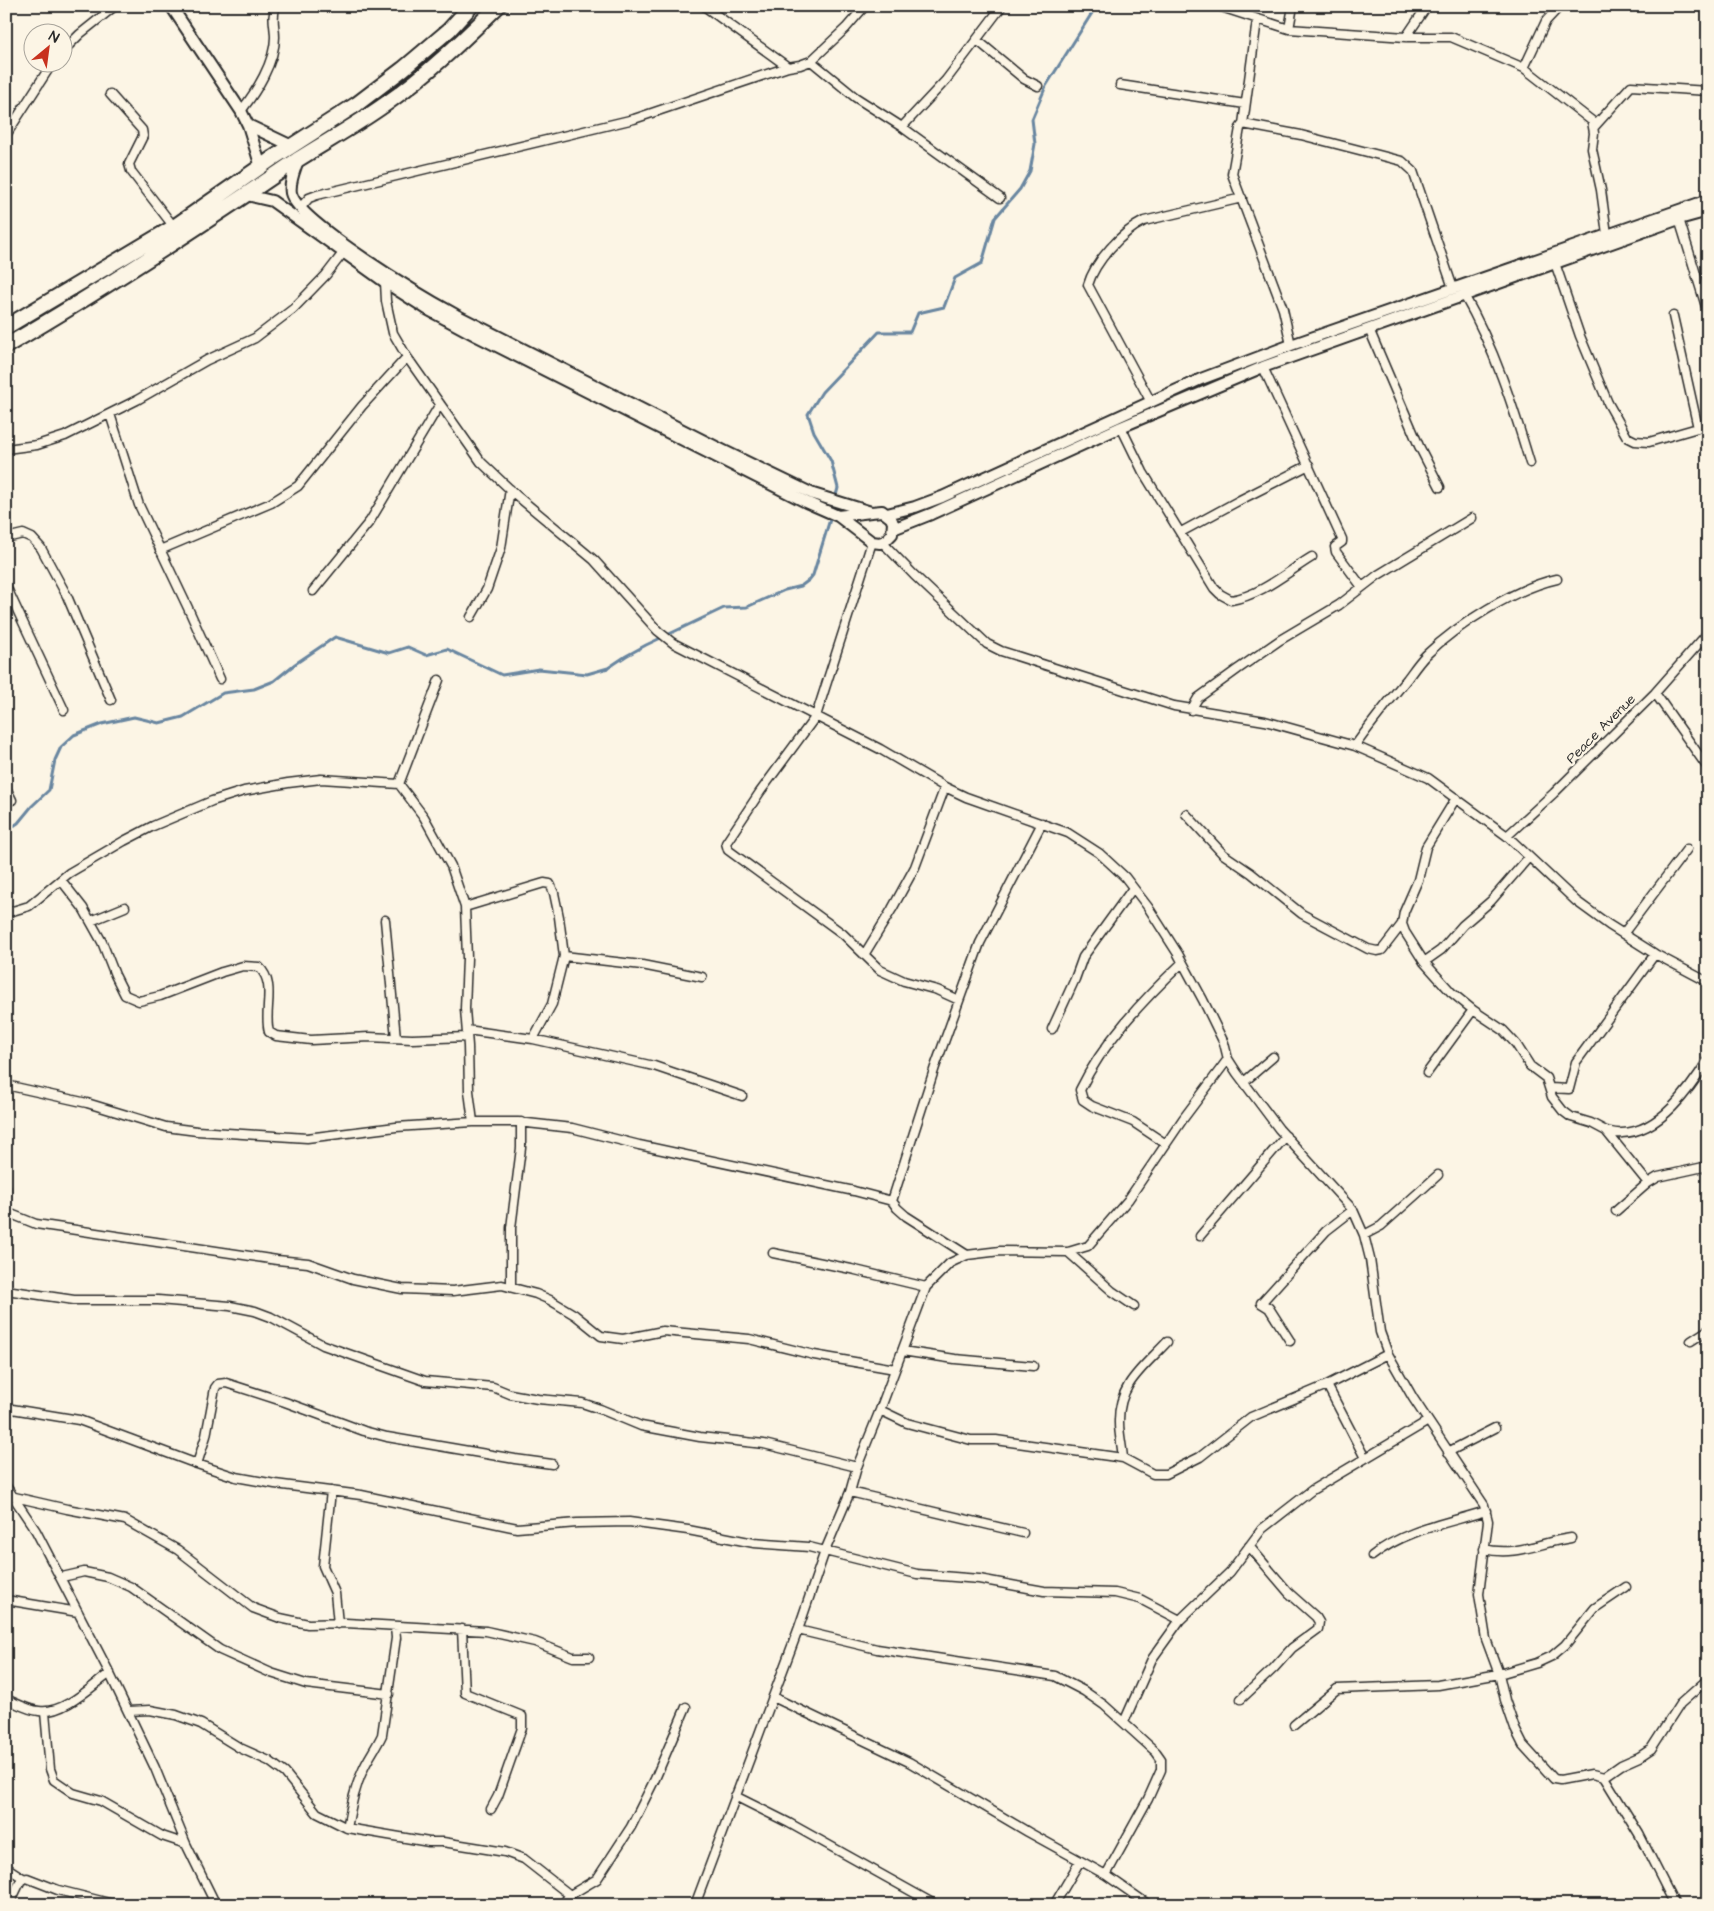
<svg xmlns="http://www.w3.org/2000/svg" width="1714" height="1911" viewBox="0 0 1714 1911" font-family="'Architects Daughter',sans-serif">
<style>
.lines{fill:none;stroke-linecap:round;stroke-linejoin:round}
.stream{stroke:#6986a0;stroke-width:3}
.minor-casing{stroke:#2b2b2b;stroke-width:11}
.tertiary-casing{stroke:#2b2b2b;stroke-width:14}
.trunk-casing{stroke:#2b2b2b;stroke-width:18}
.minor{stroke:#fcf5e5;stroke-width:8}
.tertiary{stroke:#fcf5e5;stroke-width:10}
.trunk{stroke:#fcf5e5;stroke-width:14}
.labels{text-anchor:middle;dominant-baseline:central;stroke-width:5;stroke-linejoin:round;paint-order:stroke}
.street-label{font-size:14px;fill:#2b2b2b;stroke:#fcf5e5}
</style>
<rect width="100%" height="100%" fill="#fcf5e5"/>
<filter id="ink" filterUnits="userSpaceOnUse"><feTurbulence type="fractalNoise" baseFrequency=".02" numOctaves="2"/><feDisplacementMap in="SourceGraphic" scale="10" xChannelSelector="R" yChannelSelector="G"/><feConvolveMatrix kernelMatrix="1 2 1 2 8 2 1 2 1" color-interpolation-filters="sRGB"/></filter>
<g filter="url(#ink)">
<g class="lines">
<path class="stream" d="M832,510L838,488L831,461L814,432L808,414L822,392L879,332H910L918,313L944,307L955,278L982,263L995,218L1020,189L1030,171L1035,144L1032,119L1046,86L1092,13
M6,831L18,823L32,806L49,790L55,760L61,747L74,735L102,724L134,717L159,723L183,717L223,693L254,689L274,681L295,664L335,637L389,653L408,647L426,655L447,649L502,675L539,669L587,674L608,668L626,656L646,645L724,608L747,607L785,590L801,586L809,580L813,575L831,516"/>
<defs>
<path id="minor" d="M704,6L788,67
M1218,6L1289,29L1406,37H1451L1524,68L1592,121L1594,133L1592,149L1601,190L1607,234
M1257,20L1243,124L1240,128L1232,174L1283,309L1291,345
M1289,29L1293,6
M1406,37L1427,6
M977,40L1024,79L1038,86
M62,52L80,34L115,6
M811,61L855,97L902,127L1000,198
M1524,68L1546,21L1560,6
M1120,85L1245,104
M110,94L142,130L143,136L129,164L131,171L174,227
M241,111C256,92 275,62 275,37C275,26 271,17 276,6
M1243,124L1301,135L1402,161L1413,171L1453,288
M902,127L946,80L1002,6
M1594,127L1631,86L1708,91
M6,135L53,62
M300,208L309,198L317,195L634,119L788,67L800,65L811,61L846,28L865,6
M1679,219L1708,313
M1555,263L1580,336L1608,403L1627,437L1635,441L1649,442L1708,425
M385,282L386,301L393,333L407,357L481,462L516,495L594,560L658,631L673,643L880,749L945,787L966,797L1068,833L1099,853L1125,877L1148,907L1178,954L1203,1000L1224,1043L1228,1059L1237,1073L1279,1129L1353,1210L1364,1235L1370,1259L1380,1332L1388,1354L1413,1398L1484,1505L1488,1521L1479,1594L1486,1639L1499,1674L1505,1700L1515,1729L1523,1745L1554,1779L1560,1780L1592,1774L1604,1777L1621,1765L1639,1757L1651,1749L1680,1704L1708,1679
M1464,295C1494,347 1513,406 1530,463
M1673,316L1698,428
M1369,329L1419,446L1440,487
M1263,367L1342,539V542L1335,547L1336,552L1362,587
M1151,402L1088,285C1095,261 1122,232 1144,221L1242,198
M110,414L139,505L188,608L220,679
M1121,427L1143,472L1214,588L1220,594L1231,600C1262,595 1287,572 1312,557
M6,449L37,445L65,436L137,400L207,360L255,338L293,309L326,275L343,253
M1181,532L1240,500L1309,465
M6,538L23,534L32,538L41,548L67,596L111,700
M872,542L816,716L760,792L726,843L728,850L843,934L880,970L904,981L937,990L959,1000
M882,542L914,575L987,644L1001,651L1174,706L1265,721L1355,746L1428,778L1507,836L1576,901L1609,925L1655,954L1708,982
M160,550L271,503L298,486L362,406L407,357
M6,586L64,710
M313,591L370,521L440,404
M471,617L487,589L501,548L510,489
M1655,693L1708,768
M1191,710L1198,698L1238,669L1280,640L1339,605L1378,575L1472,518
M1355,746C1371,723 1389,701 1407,679C1413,671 1419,662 1426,655C1457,625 1515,588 1557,579
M399,784L439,680
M6,788L12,800
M1456,798L1426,847L1418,880L1404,912L1402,924L1405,932L1424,962L1451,992L1473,1010L1503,1030L1516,1044L1530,1066L1546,1078L1552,1097L1563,1111L1571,1117L1591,1123L1606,1131L1648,1183
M1186,814L1223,854L1251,873L1302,914L1368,949L1377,951L1382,950L1402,924
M1507,836L1554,793L1655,693L1708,633
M61,880L83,908L102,942L115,975L125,995L139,1001L160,996L222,972L243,966L259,967C277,984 263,1011 269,1032L276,1036L311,1040L369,1037L412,1039L467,1037
M465,907L544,883L550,884L554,893L559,917L564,956L552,1004L533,1039
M6,913L29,906L69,873L124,841L153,826L212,801L244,791L288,783L321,779L399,784L424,817L451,866L465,907L467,958L465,1009L468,1046L469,1091L473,1122
M385,920L396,1038
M91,921L125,907
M1623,934L1687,849
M864,955L892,909L915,867L945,787
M564,956L642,965L702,977
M1424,962L1441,950L1463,925L1491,901L1529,857
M1052,1029L1075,979L1083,957L1133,888
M467,1030L533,1039L654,1066L742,1096
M1427,1073L1473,1010
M1244,1082L1273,1057
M6,1085L87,1103L166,1127L197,1131L307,1138L396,1127L473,1122H518L572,1128L639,1145L854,1191L892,1201L935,1067L980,943L1042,823
M1550,1088L1569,1089L1576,1062L1655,954
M1606,1131C1611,1132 1617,1134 1622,1133C1660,1132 1690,1089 1708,1060
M1166,1144L1133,1122L1092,1106L1083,1100L1080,1090C1103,1042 1144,999 1182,963
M6,1187V1195
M892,1201L897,1208L906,1216L967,1255
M1616,1211L1648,1183L1658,1177L1708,1166
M6,1212L36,1224L277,1260L308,1263L353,1279L402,1289L453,1291L502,1285L536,1294L550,1300L575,1315L601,1336L623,1339L663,1331L749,1339L814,1355L895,1369
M1364,1235L1381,1226L1438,1175
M1200,1236L1286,1136
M1068,1252L1112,1291L1134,1306
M773,1253L851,1269L926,1287
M511,1287V1228L521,1148V1122
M6,1290L74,1300H158L230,1306L255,1311L271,1317L323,1345L425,1381L493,1387L510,1394L538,1399L582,1403L600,1409L641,1426L700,1437L764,1444L857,1467
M1290,1341L1269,1308L1261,1303L1326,1231L1353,1210
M1691,1341L1708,1330
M902,1351L955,1359L1033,1366
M1327,1385L1365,1458
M6,1408L79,1420L197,1464L236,1477L275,1484L361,1495L517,1528L577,1523L629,1522L688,1530L754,1543L809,1547L917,1574L979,1579L1044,1591L1115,1593L1140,1599L1180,1620
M880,1410L907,1423L971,1440H996L1123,1458L1153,1474H1166L1200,1457L1251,1417L1327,1385L1388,1354
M1448,1452L1495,1428
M1123,1458C1122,1446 1119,1434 1119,1423C1118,1384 1143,1368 1167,1342
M197,1464L206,1436L215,1388L218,1384L226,1383L285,1402L364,1431L387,1437L515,1459L552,1464
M6,1486L36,1531L108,1670L155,1768L186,1844L216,1905
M331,1491L323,1566L335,1593L338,1624
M850,1492L1023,1533
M6,1495L67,1509L125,1520L178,1550L253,1608L280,1618L308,1624L346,1623L486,1631L535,1642L573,1657H589
M1484,1549C1516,1557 1540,1542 1571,1538
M1372,1556C1404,1530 1448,1523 1486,1511
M62,1577L84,1572L108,1577L131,1587L220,1650L271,1673L306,1684L389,1694
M6,1600L78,1612
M462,1629L465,1693L522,1716V1728L498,1796L491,1809
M773,1697L909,1762L1028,1832L1106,1875L1148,1799L1161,1770V1759L1156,1752L1104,1705L1084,1691L1055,1676L877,1649L798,1630
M6,1699C16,1703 28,1710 39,1711C63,1715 92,1686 110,1673
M1241,1699L1274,1668L1292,1648L1318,1629L1319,1622L1316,1617L1289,1593L1249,1546
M128,1711L150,1710L176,1715L201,1724L240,1748L269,1761L285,1773L317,1813L347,1828L429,1842H443L505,1852L524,1859L570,1895
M45,1712L50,1769L54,1780L73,1793L101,1801L162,1836L186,1844
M1124,1722L1152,1659L1180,1620L1230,1572L1262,1529L1312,1490L1428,1421
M1294,1725L1337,1689L1438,1685L1499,1674L1537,1663L1552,1656L1565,1645L1595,1608L1626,1587
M1604,1777L1639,1834L1675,1905
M735,1796L789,1823L936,1905
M347,1828C351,1808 354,1789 363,1770C368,1758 376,1748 382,1735L396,1638L395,1627
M6,1867L23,1878
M1106,1875L1149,1905
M9,1905L21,1880L27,1878L58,1890L117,1905
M562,1905L570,1895L597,1879L631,1827L655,1779L686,1707
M695,1905L798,1630L825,1551L850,1492L857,1467L880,1410L926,1287L950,1263L967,1255L1000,1251L1068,1252L1088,1246L1128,1200L1183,1119L1228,1059
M1054,1905L1080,1861"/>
<path id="tertiary" d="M171,6L241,111L248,125L261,167
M248,125L292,146
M298,160C295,170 289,182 291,193C298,223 425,298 456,315L722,450L813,494L871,512L882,511L891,518L893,523L892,534L885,541L880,543L872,542L838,516L871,512
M247,195L272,201L385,282L427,309L477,336L806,502L838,516
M887,514L915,507L942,497L1201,379L1291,345L1708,200
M893,529L931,514L1121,427L1263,367L1679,219L1708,211"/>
<path id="trunk" d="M6,327L174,227L273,158L357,104L403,69L449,30L471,6
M6,346C106,288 202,225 297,160C327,141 358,124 387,103C427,75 463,40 498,6"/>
</defs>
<use href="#minor" class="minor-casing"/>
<use href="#tertiary" class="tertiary-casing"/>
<use href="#trunk" class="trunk-casing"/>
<use href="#minor" class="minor"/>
<use href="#tertiary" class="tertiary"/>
<use href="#trunk" class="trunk"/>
</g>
</g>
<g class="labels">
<g class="street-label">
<text transform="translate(1601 729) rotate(-45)">Peace Avenue</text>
</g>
</g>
<rect width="1714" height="1911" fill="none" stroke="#fcf5e5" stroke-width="25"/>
<rect x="12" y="12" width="1689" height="1886" fill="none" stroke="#2b2b2b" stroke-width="2" filter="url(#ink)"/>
<g transform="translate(48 48) rotate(29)"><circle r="24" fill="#fcf5e5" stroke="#a8a49b"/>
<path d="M0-4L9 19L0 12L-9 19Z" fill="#c8321e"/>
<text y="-8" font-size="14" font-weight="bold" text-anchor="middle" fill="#2b2b2b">N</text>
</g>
</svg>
